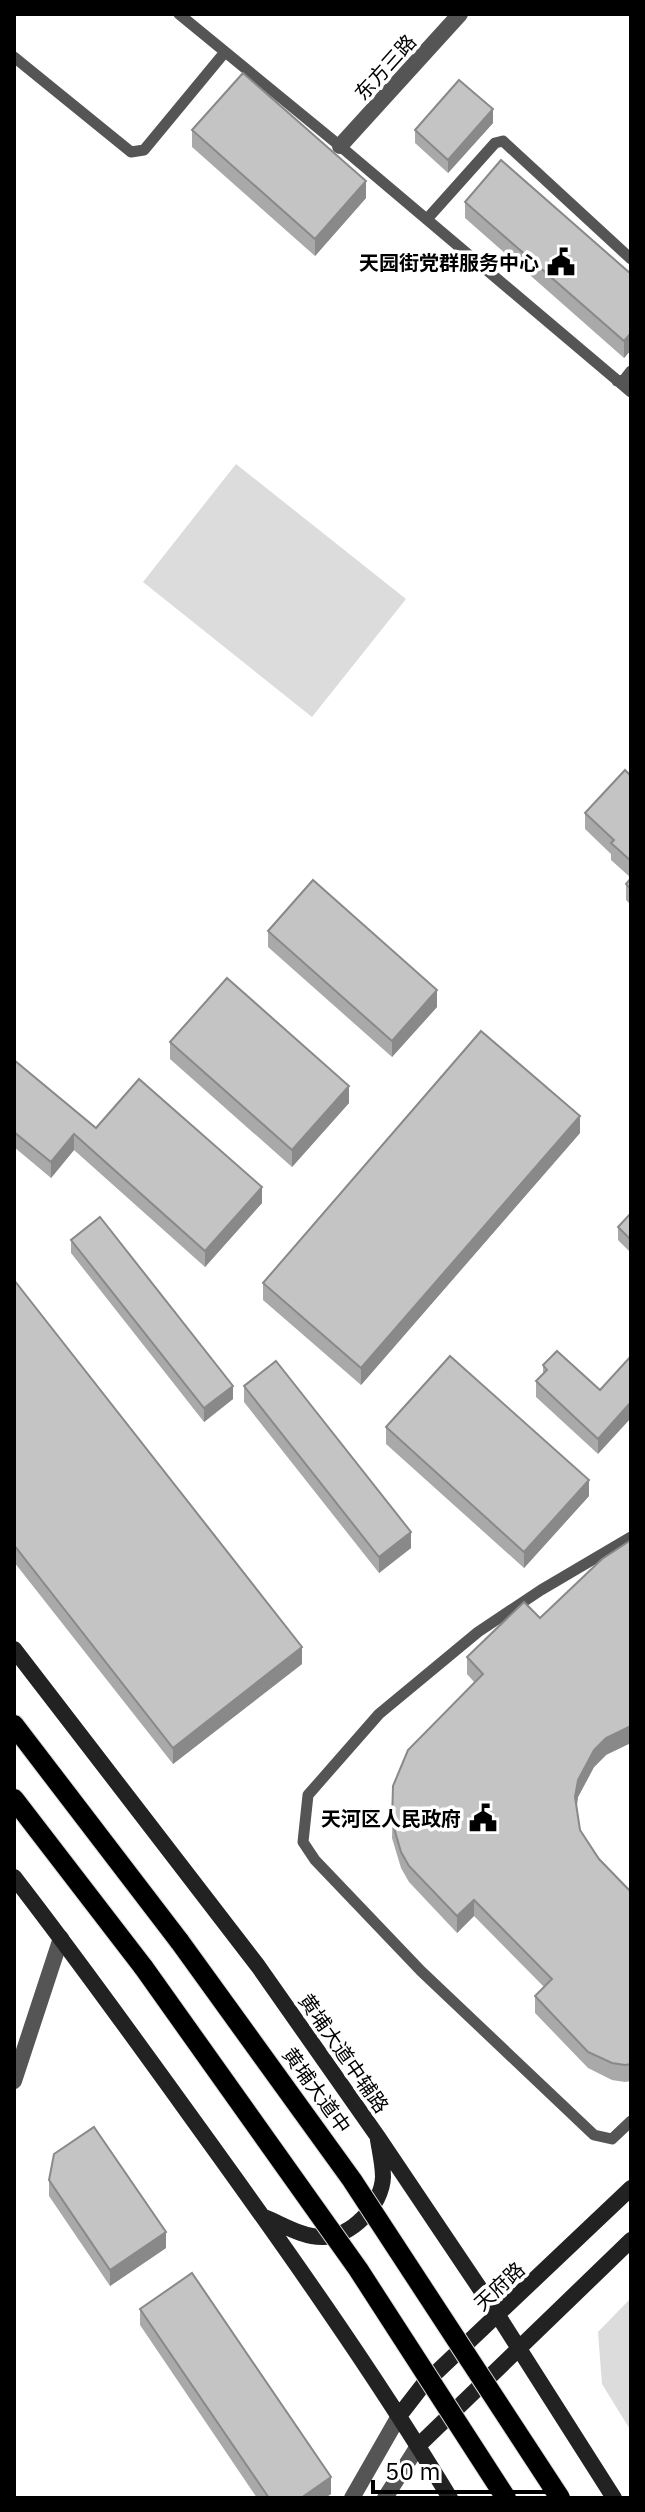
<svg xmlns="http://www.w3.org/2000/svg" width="645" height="2512" viewBox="0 0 645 2512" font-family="'IBM Plex Sans','Noto Sans SC',sans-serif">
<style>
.green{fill:#dcdcdc}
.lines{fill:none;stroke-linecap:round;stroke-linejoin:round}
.primary-casing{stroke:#dbdbdb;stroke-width:22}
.service{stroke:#555;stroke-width:11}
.minor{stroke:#555;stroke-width:16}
.tertiary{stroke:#555;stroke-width:16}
.secondary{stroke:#222;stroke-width:16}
.primary{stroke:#000;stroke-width:20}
.primary-bridge-casing{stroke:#dbdbdb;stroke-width:22;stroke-linecap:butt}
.primary-bridge{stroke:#000;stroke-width:20}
.wall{fill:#a9a9a9}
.shaded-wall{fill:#898989}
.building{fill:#c4c4c4;stroke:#898989;stroke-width:2}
.labels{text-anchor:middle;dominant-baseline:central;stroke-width:7;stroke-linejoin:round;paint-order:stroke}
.street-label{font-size:20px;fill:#000;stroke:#fff}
.poi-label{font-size:20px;font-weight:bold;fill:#000;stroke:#fff;text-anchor:end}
</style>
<rect width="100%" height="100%" fill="#fff"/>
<path class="green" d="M236,464L406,599L312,717L143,582Z
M631,2298V2431L602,2384L598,2332Z"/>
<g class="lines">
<defs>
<path id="primary" d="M14,1725L180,1942
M14,1799L144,1968"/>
</defs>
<use href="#primary" class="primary-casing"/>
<path class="service" d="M179,14L340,146L631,392
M14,57L131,152L144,150L225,52
M427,219L495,143L503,141L631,259
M617,381L624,380L631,371
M631,1537L541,1590L478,1632L379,1714L308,1795L303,1842L315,1860L421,1971L594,2135L612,2139L631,2121"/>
<path class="minor" d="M14,2081L61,1938"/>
<path class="tertiary" d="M340,146L460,14
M352,2498L399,2416
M385,2498L418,2446"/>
<path class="secondary" d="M14,1649L258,1966L378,2137L497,2314L614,2498
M14,1877C76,1957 135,2039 194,2121C283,2244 371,2368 450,2498
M264,2217C282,2224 302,2237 322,2237C351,2238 382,2205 383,2177C383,2165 380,2152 378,2140
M399,2416L423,2385L631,2188
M418,2446L631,2240"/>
<use href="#primary" class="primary"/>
<defs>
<path id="primary-bridge" d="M180,1942L352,2180L560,2498
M144,1968L358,2269L506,2498"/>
</defs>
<use href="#primary-bridge" class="primary-bridge-casing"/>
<use href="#primary-bridge" class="primary-bridge"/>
</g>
<path class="wall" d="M493,123L448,173L415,143V130Z
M192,130L366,198L315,256L192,147Z
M465,202L631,274V350L624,358L465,218Z
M631,776V905L626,900V884L631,878L611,860V854L585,829V813Z
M268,931L437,1007L392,1057L268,947Z
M170,1042L349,1103L292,1167L170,1059Z
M14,1060L96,1128L262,1203L205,1267L74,1150L51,1178L14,1147Z
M580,1133L361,1385L263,1300V1283Z
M631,1213V1253L618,1240V1227Z
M71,1240L233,1399L204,1422L71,1253Z
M14,1280L302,1664L173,1764L14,1562Z
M543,1365L600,1390L598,1454L536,1397V1381L543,1374Z
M244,1386L411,1548L379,1573L244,1402Z
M386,1427L589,1496L524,1568L386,1444Z
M467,1657L606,1755L594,1767L578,1797L577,1806L580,1830L599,1859L631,1892V2081L625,2082L612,2080L588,2068L535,2013V1996L544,1987L474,1916L457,1933L409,1882L401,1868L392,1838L393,1786L475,1683L467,1674Z
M49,2180L166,2248L110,2286L49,2196Z
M140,2309L331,2494L325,2498H257L140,2325Z"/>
<path class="shaded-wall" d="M493,109V123L448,173V160Z
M366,181V198L315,256V239Z
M631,333V350L624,358V341Z
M437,990V1007L392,1057V1041Z
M349,1086V1103L292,1167V1150Z
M580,1116V1133L361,1385V1368Z
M74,1134V1150L51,1178V1162Z
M262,1187V1203L205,1267V1251Z
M233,1386V1399L204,1422V1408Z
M631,1402V1418L598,1454V1439Z
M589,1480V1496L524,1568V1552Z
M411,1532V1548L379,1573V1557Z
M302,1647V1664L173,1764V1748Z
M631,1726V1743L606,1755L594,1767L578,1797L575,1813V1797L578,1780L594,1750L606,1738Z
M474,1900V1916L457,1933V1916Z
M166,2232V2248L110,2286V2270Z
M331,2477V2494L325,2498H301Z"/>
<path class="building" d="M243,73L366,181L315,239L192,130Z
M459,80L493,109L448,160L415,130Z
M501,160L631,274V333L624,341L465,202Z
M625,770L631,776V861L611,843L614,840L585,813Z
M631,878V889L626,884Z
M313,880L437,990L392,1041L268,931Z
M227,978L349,1086L292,1150L170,1042Z
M481,1031L580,1116L361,1368L263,1283Z
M14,1060L96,1128L139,1079L262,1187L205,1251L74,1134L51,1162L14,1132Z
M631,1213V1240L618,1227Z
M100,1217L233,1386L204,1408L71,1240Z
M14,1280L302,1647L173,1748L14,1545Z
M557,1351L600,1390L631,1356V1402L598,1439L536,1381L547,1370L543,1365Z
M450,1356L589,1480L524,1552L386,1427Z
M276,1361L411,1532L379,1557L244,1386Z
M631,1540V1726L606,1738L594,1750L578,1780L575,1797L580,1830L599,1859L631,1892V2064L625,2065L612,2063L588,2052L535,1996L552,1979L474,1900L457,1916L409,1866L401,1852L392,1821L393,1786L408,1750L483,1674L467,1657L524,1602L540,1618L602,1559Z
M94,2127L166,2232L110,2270L49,2180L54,2154Z
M192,2273L331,2477L301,2498H269L140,2309Z"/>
<defs>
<symbol id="civic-bare" viewBox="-9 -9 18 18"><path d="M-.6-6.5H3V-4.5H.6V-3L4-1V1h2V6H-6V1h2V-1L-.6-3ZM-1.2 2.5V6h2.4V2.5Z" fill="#000" stroke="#fff" stroke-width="2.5" paint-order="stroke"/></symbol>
</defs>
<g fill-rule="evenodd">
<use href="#civic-bare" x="541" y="242" width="40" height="40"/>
<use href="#civic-bare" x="463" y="1798" width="40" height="40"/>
</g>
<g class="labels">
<g class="street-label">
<text transform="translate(385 67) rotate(-48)">东方三路</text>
<text transform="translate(344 2053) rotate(55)">黄埔大道中辅路</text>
<text transform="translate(317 2090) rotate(54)">黄埔大道中</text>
<text transform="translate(499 2286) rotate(-43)">天府路</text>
</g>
<g class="poi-label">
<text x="539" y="262">天园街党群服务中心</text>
<text x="461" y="1818">天河区人民政府</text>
</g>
</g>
<rect width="645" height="2512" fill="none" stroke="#000000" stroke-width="32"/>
<path d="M373 2480v12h184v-12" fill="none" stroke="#000000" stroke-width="4"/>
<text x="385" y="2480" font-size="24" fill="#000000" stroke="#ffffff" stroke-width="6" paint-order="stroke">50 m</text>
</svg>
